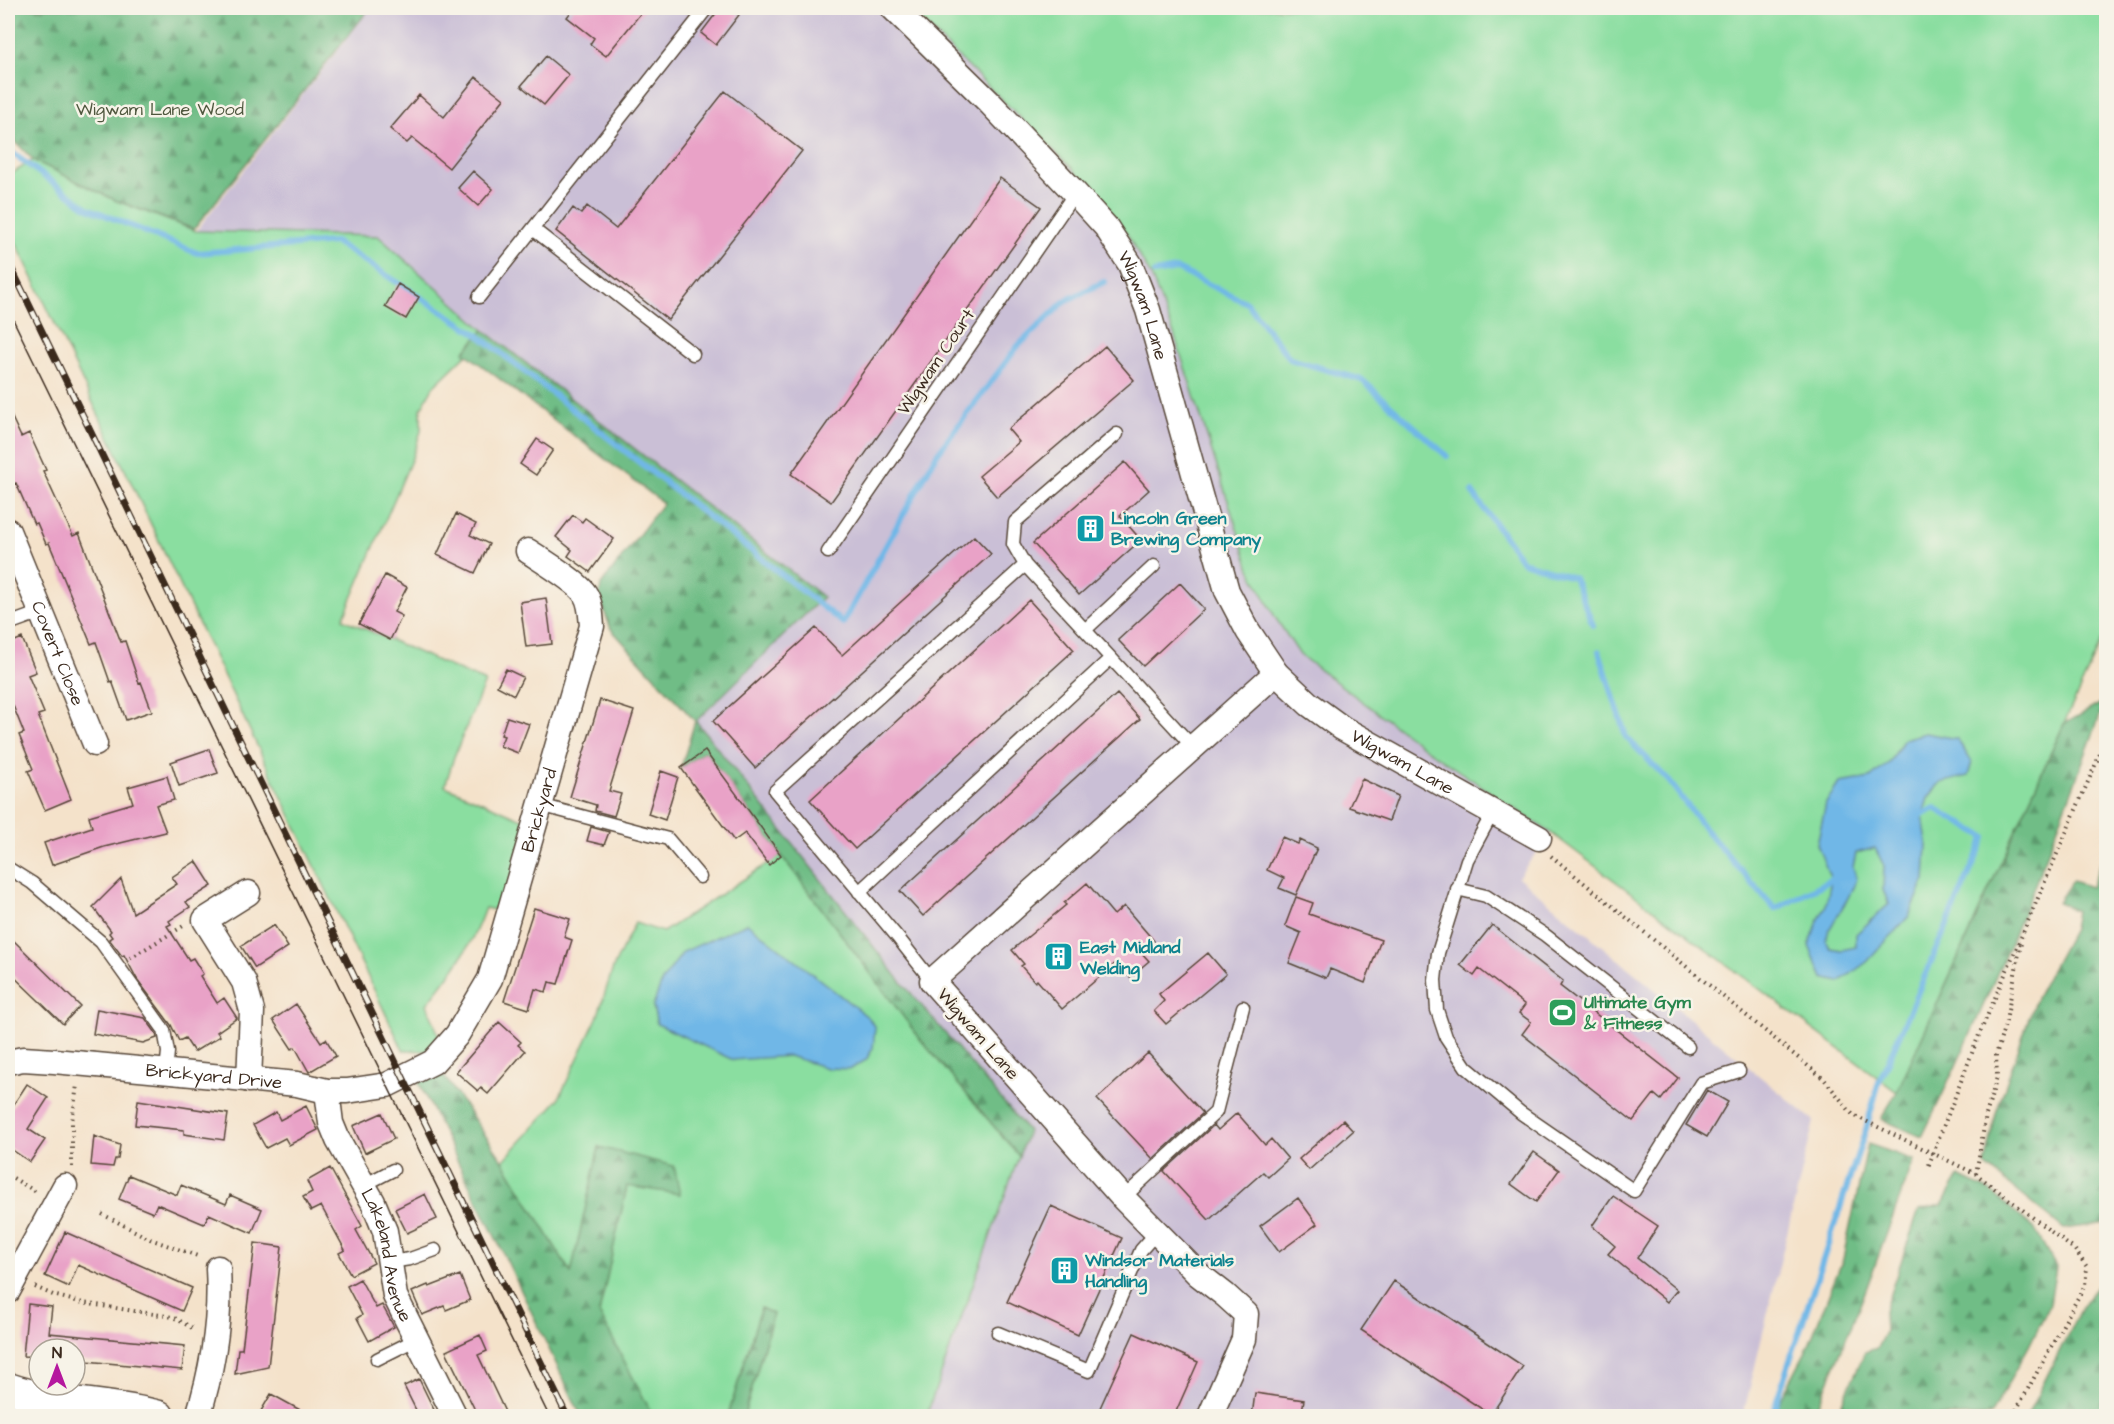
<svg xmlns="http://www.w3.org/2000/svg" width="2114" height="1424" viewBox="0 0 2114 1424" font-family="'Architects Daughter',sans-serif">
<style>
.industrial{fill:#cabfd6}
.green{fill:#8adea0;stroke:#62845f;stroke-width:1.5}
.forest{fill:url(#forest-firs);stroke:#557452;stroke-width:1.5}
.water{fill:#70b7e7;stroke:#567082;stroke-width:1.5;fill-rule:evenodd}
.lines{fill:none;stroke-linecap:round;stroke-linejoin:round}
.stream{stroke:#70b7e7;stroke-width:6}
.building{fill:#e9a2c7}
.service-casing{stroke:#574638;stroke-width:15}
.minor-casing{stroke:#574638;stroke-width:27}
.tertiary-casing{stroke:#574638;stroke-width:33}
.path{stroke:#574638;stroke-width:4;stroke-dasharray:1.5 4.5;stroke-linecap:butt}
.service{stroke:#fff;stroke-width:12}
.minor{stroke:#fff;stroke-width:24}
.tertiary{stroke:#fff;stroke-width:30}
.tram{stroke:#3b2a1e;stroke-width:1.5}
.rail-casing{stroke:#3b2a1e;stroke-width:7}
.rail{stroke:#f7f3e8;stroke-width:4.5;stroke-dasharray:14;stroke-linecap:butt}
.path-bridge{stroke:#574638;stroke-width:4;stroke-dasharray:1.5 4.5;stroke-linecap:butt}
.labels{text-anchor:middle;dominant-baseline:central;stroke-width:5;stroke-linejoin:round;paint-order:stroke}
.park-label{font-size:18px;fill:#4f573e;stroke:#f7f3e8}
.street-label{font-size:18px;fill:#3b2a1e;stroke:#f7f3e8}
.culture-label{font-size:18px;font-weight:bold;fill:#0d838f;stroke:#f7f3e8;text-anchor:start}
.leisure-label{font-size:18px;font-weight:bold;fill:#27864d;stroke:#f7f3e8;text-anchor:start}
</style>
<defs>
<pattern id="forest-firs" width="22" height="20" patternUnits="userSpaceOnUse" patternTransform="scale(1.5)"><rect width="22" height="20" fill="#6fbd86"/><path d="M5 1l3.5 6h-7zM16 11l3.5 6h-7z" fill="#5c9a6d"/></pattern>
</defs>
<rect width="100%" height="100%" fill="#f7f3e8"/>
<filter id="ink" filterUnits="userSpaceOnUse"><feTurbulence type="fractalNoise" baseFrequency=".0167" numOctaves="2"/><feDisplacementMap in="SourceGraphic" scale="12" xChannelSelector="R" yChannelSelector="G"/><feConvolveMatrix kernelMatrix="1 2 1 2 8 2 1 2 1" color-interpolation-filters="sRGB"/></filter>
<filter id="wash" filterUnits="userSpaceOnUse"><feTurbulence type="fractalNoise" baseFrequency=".008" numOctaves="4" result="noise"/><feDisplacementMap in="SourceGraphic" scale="24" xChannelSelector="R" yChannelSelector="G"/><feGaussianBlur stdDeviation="1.35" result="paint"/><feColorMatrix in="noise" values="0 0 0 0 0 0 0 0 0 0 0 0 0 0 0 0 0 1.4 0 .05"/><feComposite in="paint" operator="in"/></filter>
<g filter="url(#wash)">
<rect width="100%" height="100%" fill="#f4e2ca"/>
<path class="industrial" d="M371,8H908L1072,168L1127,234L1151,276L1174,334L1250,569L1300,655L1426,749L1551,833L1518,877L1814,1121L1743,1416H927L931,1402L1028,1131L899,979L695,721L822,597L484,330L378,236L196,231Z"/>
<path class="green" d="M908,8H2106V631L1897,1092L1551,833L1426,749L1300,655L1275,617L1250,569L1174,334L1151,276L1127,234L1072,168Z
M33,160L117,201L196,231L378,236L484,330L467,354L433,387L421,409V431L412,458L343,619L485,682L454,757L445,786L529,822L503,912L485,908C470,950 454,970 427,1004L439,1036L427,1051L403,1050L8,226V176Z
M781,855L921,1040L1019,1156L931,1402L927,1416H744L773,1315L761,1308L728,1416H653L599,1313L627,1186L599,1147L571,1274L503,1161L558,1100L597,1018L613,968L635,923L663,932Z"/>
<path class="forest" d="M8,8H370L194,229L117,201L33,160L8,134Z
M484,330L823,597L696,721L899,979L1028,1131L1019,1156L921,1040L781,855L705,751L681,768L695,721L611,629L599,597L601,585L663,503L464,352Z
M2105,701C2052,849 1991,996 1922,1137L1881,1119L1897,1092L2064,724Z
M2106,850V1223L2064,1229L1985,1165L1996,1113L2036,998L2073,929L2076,911L2058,902L2072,881L2091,887Z
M440,1070L503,1161L571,1273L599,1147L674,1166L680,1194L627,1186L599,1313L653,1416H581L506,1259L418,1081Z
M1868,1144L1914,1160L1862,1300L1814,1416H1772L1809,1345L1843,1259Z
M1959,1176L1990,1191L2034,1228L2056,1267L2050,1304L2029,1346L1990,1416H1836L1865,1352L1877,1348L1885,1332L1884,1311L1919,1210L1942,1205Z
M2106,1273V1416H2027L2081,1308Z
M761,1308L773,1314L744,1416H728Z"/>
<path class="water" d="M1925,733L1957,739L1972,762L1968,776L1940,783L1928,798L1923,815L1927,844L1925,880L1909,916L1867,962L1839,982L1823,978L1809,946L1818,921L1826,905L1831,880L1817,844L1826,803L1839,783L1870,778L1890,762L1904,739ZM1875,848L1884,866L1883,890L1889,904L1856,934V947L1842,950L1830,948L1826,940L1829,930L1848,898L1857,879L1853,867L1856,853Z
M747,923L869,1018L875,1028L873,1048L866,1060L851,1069L827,1068L789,1056L733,1060L657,1024L653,1006L662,981L683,952Z"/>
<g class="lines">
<path class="stream" d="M8,150L88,208L197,253L335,242L477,334L843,623L937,454L1018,346L1065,301L1104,282
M1154,273L1177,269L1247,303L1290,359L1362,380L1447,456
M1472,492L1523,562L1574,578L1593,625
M1599,651L1626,737L1669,781L1708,833L1775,909L1831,880L1835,873
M1775,1416L1772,1415L1866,1129L1879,1082L1985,837L1935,808L1916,818"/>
</g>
<g id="blocks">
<path class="building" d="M574,8H645L606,56L590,44L594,38L567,17Z
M720,8H729L739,15L716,45L701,33Z
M546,56L569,75L544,105L521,86Z
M476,77L504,99L449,168L412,138L407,143L390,129L419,95L444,117Z
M725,91L802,151L668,320L556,231L573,208L581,214L587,206L616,229Z
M473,171L493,189L478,206L458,188Z
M1000,178L1041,207L831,502L791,474Z
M398,284L419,297L406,319L385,307Z
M1105,346L1134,380L997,497L979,476L1019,442L1008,429Z
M8,409L21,437L29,433L46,470L43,471L73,536L79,533L121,642L125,641L139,683L141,682L152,711L126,720L112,681L110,682L96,642L91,644L49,543L46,544L37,523L34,524L16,483L14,484L8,469Z
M537,439L553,450L536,475L520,464Z
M1125,462L1149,490L1120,516L1141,540L1079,595L1033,543Z
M456,514L476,524L470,535L489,544L475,573L437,555Z
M573,515L582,522L585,518L614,539L590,572L568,556L572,550L556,537Z
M974,536L991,554L755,768L713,721L816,628L842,655Z
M385,575L407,587L394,612L402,616L390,640L359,624Z
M1180,583L1204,609L1143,666L1118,640Z
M546,598L552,644L526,647L520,602Z
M1029,600L1074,650L855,849L810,800Z
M22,638L36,672L28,675L44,713L38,715L71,799L45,810L28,771L33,769L19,735L24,733L8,693V644Z
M506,669L523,677L514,695L497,686Z
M1117,694L1140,719L923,916L900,891Z
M600,700L634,711L609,791L621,794L614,816L595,811L596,805L570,797Z
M507,717L529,724L518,753L500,746L504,736L501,735Z
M209,749L218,773L179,786L171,762Z
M705,751L781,855L769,865L745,833L734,841L681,768Z
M661,771L678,777L665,820L648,814Z
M167,776L174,800L156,805L166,832L104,847L52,865L44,843L92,827L89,816L133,803L128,787Z
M1362,779L1398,796L1389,821L1349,807Z
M591,827L609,832L604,845L587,841Z
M1282,837L1298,844L1300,840L1317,848L1296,895L1279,888L1284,878L1267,870Z
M196,861L212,886L186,902L190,907L169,921L171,924L167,926L189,960L193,958L203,974L200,976L217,1003L224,998L237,1018L217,1032L220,1036L194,1052L185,1038L179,1041L171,1025L137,979L124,955L122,956L109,939L112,937L109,933L111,931L93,907L121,879L133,913L177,884L172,877Z
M1087,883L1114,915L1124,906L1154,941L1141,952L1149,961L1130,977L1117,962L1062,1009L1037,980L1035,982L1021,966L1024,964L1012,950L1066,905L1064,903Z
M1296,897L1313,903L1309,914L1381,940L1365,983L1330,969L1326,978L1289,963L1301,933L1285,926Z
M534,908L570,919L564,937L572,940L558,984L549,982L546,992L535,989L529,1009L504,1001Z
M274,925L288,947L255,968L241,946Z
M1492,925L1563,981L1560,986L1678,1078L1661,1100L1654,1094L1633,1121L1522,1034L1531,1022L1519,1013L1525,1005L1479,969L1474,976L1460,965Z
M8,935L80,1006L63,1024L8,971Z
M1208,953L1226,974L1166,1024L1154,1011L1164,1001L1159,994Z
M296,1004L321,1042L326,1039L336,1056L309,1072L295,1047L292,1049L273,1020Z
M97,1009L145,1018L156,1033L157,1038L143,1043L93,1034Z
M499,1022L521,1042L518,1045L525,1051L488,1094L481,1088L478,1091L456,1072Z
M1148,1053L1203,1113L1153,1159L1097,1099Z
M27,1084L48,1098L28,1129L45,1140L30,1162L8,1147V1113Z
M1707,1090L1728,1102L1707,1137L1686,1125Z
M138,1100L228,1114L224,1140L184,1134V1130L135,1125Z
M306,1106L318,1130L289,1145L285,1138L266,1148L253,1125L276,1112L280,1120Z
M382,1113L394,1139L365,1153L353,1126Z
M1237,1113L1265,1145L1271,1139L1288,1159L1268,1177L1263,1172L1209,1220L1164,1171L1214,1125L1218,1130Z
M1343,1120L1353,1131L1309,1170L1299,1159Z
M94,1136L120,1145L118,1159H115L113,1167L91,1165Z
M1534,1152L1559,1170L1536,1202L1511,1184Z
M330,1168L362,1226L356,1230L374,1263L351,1275L339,1253L345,1250L321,1206L311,1211L303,1197L312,1192L307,1181Z
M129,1175L177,1195L181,1185L226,1204L230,1195L262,1209L252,1233L209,1214L204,1224L157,1204L153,1213L119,1199Z
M425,1194L437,1219L407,1233L395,1209Z
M1613,1196L1658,1226L1637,1258L1677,1290L1667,1302L1608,1254L1615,1246L1592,1226Z
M1298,1198L1317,1224L1279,1252L1260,1226Z
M1051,1206L1122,1238L1078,1335L1007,1302Z
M65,1232L192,1288L182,1311L78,1265L69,1287L45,1276Z
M255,1243L282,1247L268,1367L235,1374L238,1349H242Z
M460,1275L470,1300L446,1310L444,1306L422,1315L412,1292L428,1285L429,1287Z
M360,1279L376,1308L382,1305L394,1327L369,1341L357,1318L362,1315L347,1286Z
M1394,1281L1523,1366L1491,1415L1361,1330Z
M28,1304L52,1307L49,1333L185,1346L182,1370L75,1360V1349H39V1357L23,1356Z
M1134,1333L1198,1362L1174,1416H1113L1099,1410Z
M480,1335L487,1351L478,1355L507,1416H478L446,1351Z
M419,1379L437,1416H419L404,1386Z
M1255,1393L1304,1400L1301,1416H1252Z
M271,1394L311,1416H258Z"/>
</g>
</g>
<g filter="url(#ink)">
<use href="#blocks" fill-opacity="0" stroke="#574638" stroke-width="1.5"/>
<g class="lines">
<defs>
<path id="service" d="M533,229L693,354
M479,297L707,8
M1117,434L1015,522L1013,544L1025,565L1193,747
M828,552L1075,193
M8,624L41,612
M1085,630L1154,566
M540,805L668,839L700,877
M1493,812L1467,860L1438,953L1435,980L1437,1010L1446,1037L1466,1067L1521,1113L1634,1191L1701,1083L1739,1071
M8,868L32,883L101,942L164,1030L168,1052L166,1071
M1457,889L1486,896L1545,935L1688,1047
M859,892L1111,658
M932,981L899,939L775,791L1025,565
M364,1185L393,1170
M1123,1198L1216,1112L1243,1007
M390,1262L410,1259L435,1250
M998,1333L1089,1371L1141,1250L1157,1232
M377,1359L417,1339"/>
<g id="minor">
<path id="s1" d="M893,8L989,102L1075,193L1106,227L1130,264L1148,310L1227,591L1248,631L1276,673L1309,704L1342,728L1539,838"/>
<path id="s2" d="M8,531L95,744"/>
<path d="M248,893L205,920L244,982L252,1011L249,1080"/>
<path id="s3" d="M8,1062L23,1059L54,1061L297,1084L327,1091H347L387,1085L433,1062L457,1035L490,979L592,626C591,616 591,603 585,594C579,583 540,559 528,551"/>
<path id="s4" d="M327,1091L331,1123L338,1140L373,1202L385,1231L395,1296L455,1416"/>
<path d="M8,1291L65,1186"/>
<path d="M198,1416C213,1368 221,1319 218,1268"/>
<path d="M1210,1416L1244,1339L1246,1314L1225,1295L1198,1274L1123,1198L932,981L1276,673"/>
</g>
<path id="tertiary" d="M8,1388C56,1405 109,1402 159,1416"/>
</defs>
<use href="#service" class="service-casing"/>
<use href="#minor" class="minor-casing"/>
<use href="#tertiary" class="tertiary-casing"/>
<path class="path" d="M1551,856L1824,1079L1853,1115L1976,1174L2075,1250L2087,1267L2085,1285L2013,1416
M130,958L185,925
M1937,1143L1979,1035L2106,740
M72,1167V1122L77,1085
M1976,1174L1986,1115L1997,1077L1996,1055L2006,1021L2021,943
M8,1175L38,1193
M102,1214L150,1239L200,1257
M35,1287L53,1295L83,1303L173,1317L194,1329"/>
<use href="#service" class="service"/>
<use href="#minor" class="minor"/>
<use href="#tertiary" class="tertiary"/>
<path class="tram" d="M8,309L549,1416"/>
<defs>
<path id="rail" d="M8,261L567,1416"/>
</defs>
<use href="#rail" class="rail-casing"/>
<use href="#rail" class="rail"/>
<path class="path-bridge" d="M1929,1165L1937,1143"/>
</g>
</g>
<defs>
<symbol id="building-square" viewBox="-11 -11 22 22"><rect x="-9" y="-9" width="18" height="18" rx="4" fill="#0f9aa8" stroke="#f7f3e8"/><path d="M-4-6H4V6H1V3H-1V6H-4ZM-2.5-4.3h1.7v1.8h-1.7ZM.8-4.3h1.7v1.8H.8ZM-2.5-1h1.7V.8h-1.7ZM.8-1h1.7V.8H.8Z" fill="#fff"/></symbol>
<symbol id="stadium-square" viewBox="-11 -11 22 22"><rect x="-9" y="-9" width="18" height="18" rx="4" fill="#2e9e5b" stroke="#f7f3e8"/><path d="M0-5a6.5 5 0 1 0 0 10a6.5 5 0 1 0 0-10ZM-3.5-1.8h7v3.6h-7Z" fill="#fff"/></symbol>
</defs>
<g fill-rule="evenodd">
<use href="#building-square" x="1074" y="512" width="33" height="33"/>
<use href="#building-square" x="1042" y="940" width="33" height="33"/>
<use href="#stadium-square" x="1546" y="996" width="33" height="33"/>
<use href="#building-square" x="1048" y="1254" width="33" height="33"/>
</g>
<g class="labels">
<g class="park-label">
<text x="160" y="109">Wigwam Lane Wood</text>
</g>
<g class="street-label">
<text stroke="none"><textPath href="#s1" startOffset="393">Wigwam Lane</textPath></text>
<text transform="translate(936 362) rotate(-56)">Wigwam Court</text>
<text stroke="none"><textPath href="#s2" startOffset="132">Covert Close</textPath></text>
<text stroke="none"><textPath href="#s1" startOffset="942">Wigwam Lane</textPath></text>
<text stroke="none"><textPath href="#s3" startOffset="710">Brickyard</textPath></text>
<text transform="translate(978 1034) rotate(49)">Wigwam Lane</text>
<text stroke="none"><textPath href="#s3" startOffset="207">Brickyard Drive</textPath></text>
<text stroke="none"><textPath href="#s4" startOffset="177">Lakeland Avenue</textPath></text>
</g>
<g class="culture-label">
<text x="1111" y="518">Lincoln Green<tspan x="1111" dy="21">Brewing Company</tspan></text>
<text x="1080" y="947">East Midland<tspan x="1080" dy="21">Welding</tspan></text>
<text x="1085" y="1260">Windsor Materials<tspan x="1085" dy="21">Handling</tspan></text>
</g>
<g class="leisure-label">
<text x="1584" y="1002">Ultimate Gym<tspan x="1584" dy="21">&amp; Fitness</tspan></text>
</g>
</g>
<rect width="2114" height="1424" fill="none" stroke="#f7f3e8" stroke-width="30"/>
<g transform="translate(57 1367)"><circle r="28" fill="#f7f3e8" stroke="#aca397" stroke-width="1.5"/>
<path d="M0-4.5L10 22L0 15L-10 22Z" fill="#b5179e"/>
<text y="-9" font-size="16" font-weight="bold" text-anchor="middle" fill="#3b2a1e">N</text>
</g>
</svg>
